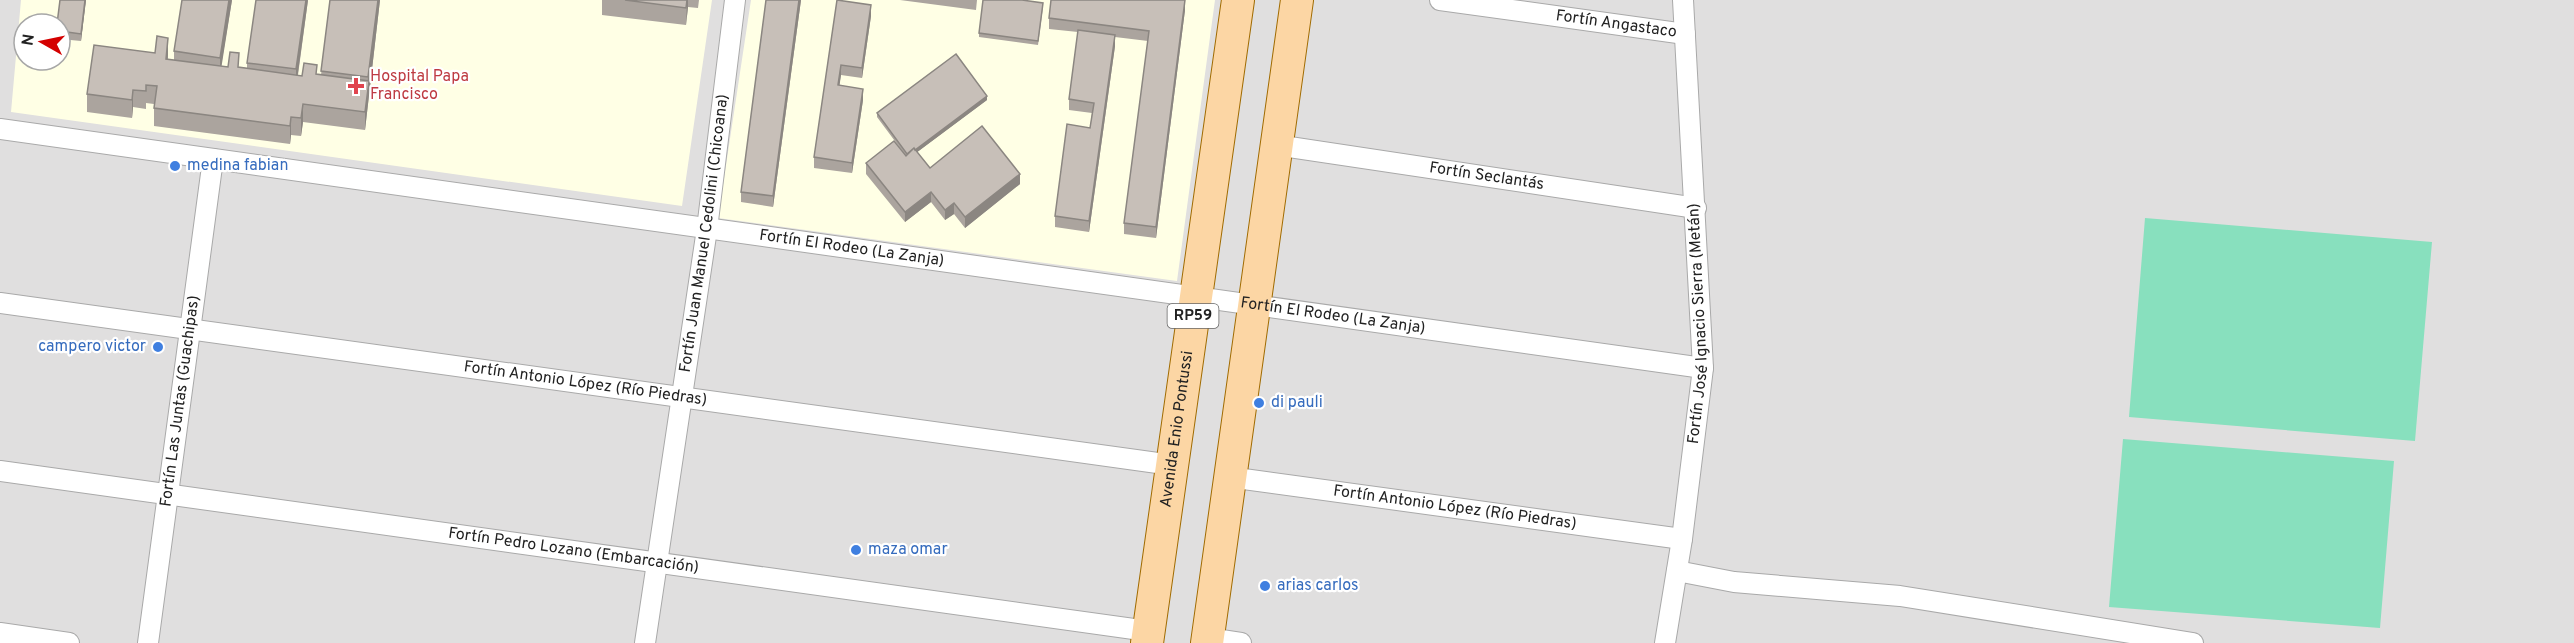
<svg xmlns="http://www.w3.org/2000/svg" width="2574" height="643" viewBox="0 0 2574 643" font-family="Overpass,sans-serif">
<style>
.residential{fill:#e0dfdf;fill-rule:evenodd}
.education{fill:#ffffe5;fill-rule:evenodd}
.pitch{fill:#88e0be}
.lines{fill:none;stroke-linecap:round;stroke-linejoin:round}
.minor-casing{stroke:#a9a9a9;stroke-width:22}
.primary-casing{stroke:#a06b00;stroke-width:34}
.minor{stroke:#fff;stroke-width:20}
.primary{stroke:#fcd6a4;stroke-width:32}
.wall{fill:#aba49e}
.shaded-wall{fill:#8b8681}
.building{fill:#c7bfb8;stroke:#8b8681;stroke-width:1.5}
.health-dot{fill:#e0444e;stroke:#fff;stroke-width:2}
.shop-dot{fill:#3f7fe0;stroke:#fff;stroke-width:2}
.labels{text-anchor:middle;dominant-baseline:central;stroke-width:4.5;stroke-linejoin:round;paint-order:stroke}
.shield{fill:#fff;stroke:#646464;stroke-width:1.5}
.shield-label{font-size:15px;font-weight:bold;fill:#222}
.street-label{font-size:16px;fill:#222;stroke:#fff}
.health-label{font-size:16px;fill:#be3a42;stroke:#fff;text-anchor:start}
.shop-label{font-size:16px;fill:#366cbe;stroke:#fff;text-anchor:start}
</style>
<rect width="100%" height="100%" fill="#f2efe9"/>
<path class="residential" d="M0,0H2574V643H0ZM24,24H60V60H24Z"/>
<path class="education" d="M21,0H712L682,206L11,112ZM24,24H60V60H24Z
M751,0H1215L1177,281L718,218Z"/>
<path class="pitch" d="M2145,218L2432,242L2415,441L2129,417Z
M2123,439L2394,461L2380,628L2109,607Z"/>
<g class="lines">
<defs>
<g id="minor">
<path id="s1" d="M1440,0L1685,34"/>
<path id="s2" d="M0,129L1703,368"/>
<path id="s3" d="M1276,145L1696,208"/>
<path id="s4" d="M0,303L1172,465"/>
<path id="s5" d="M0,471L1148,631"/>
<path id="s6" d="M1229,477L1682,539"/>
<path d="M1677,571L1734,582L1900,596L2193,643"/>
<path d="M0,633L69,643"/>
<path d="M1208,638L1241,643"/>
<path id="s7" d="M148,643L213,159"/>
<path id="s8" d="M645,643L707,229L735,0"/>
<path id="s9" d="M1665,643L1682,539L1703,368L1683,0"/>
</g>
<g id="primary">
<path id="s10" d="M1147,643L1238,0"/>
<path d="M1207,643L1297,0"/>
</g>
</defs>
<use href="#minor" class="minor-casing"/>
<use href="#primary" class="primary-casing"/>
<use href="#minor" class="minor"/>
<use href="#primary" class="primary"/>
</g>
<path class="wall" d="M60,0H86L81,41L60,39Z
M232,0L221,66L247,68V63L308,0L298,75L302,76L321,75L330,0H380L365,130L303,122L301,136L291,135L290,144L154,126V104L146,103V109L133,107L132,118L87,112V94L168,55V59L174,60V51Z
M602,0H699L698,8L688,7L686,25L602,15Z
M766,0H801L773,207L741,202V192Z
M837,0L871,16L862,78L841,75L839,86L863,100L852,173L814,168V157Z
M900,0H977L976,10Z
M1043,7L1038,45L979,37V33Z
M1185,10L1156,238L1124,234V223L1148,41L1115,37V46L1089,232L1055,227V216L1090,128L1092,113L1069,110V99L1078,32L1049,29V18Z
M987,100L917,152L930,168L1020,184L965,228L954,214L945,220L931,202L905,222L866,174V163L906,156L877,117V113Z"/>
<path class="shaded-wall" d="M85,0H86L81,41V34Z
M229,0H232L220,76V58Z
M306,0H308L296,87V69Z
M378,0H380L365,130V112L368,77Z
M687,0H688V7L686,25Z
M799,0H801L773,207V196Z
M1185,0V10L1156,238V227Z
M871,5V16L862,78V68Z
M1115,35V46L1089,232V221Z
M168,38V55L166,76V59Z
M841,65V75L838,96V85Z
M863,89V100L852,173V163Z
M133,90V107L132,118V100Z
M987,96V100L908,159V155Z
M303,104V122L301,136V118Z
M291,117V135L290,144V126Z
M1020,174V184L965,228V217Z
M931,192V202L905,222V212Z
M954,203V214L945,220V210Z"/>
<path class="building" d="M60,0H85L81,34L60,31V24H57Z
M182,0H229L220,58L174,51Z
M256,0H306L296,69L247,63Z
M330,0H378L368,77L321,71Z
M625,0H687L686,8Z
M766,0H799L773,196L741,192Z
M837,0L871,5L862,68L841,65L838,85L863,89L852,163L814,157Z
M983,0H1022L1043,3L1038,41L979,33Z
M1051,0H1185L1156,227L1124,223L1149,31L1049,18Z
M1078,30L1115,35L1089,221L1055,216L1067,124L1090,128L1094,103L1069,99Z
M157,36L168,38L166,59L228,67L230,52L239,53L238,67L302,76L304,63L317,65L316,74L369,81L365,112L303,104L301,118L291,117L290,126L154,108L157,86L146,85V91L133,90L132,100L87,94L94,45L155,53Z
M956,54L987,96L915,150L914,148L907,154L877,113Z
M982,126L1020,174L965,217L954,203L945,210L931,192L905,212L866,163L894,141L906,156L914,148L930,168Z"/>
<path class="health-dot" d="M353 77h6v6h6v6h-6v6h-6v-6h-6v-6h6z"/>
<g class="shop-dot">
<circle cx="175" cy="166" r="6"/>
<circle cx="158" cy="347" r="6"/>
<circle cx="1259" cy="403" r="6"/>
<circle cx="856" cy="550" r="6"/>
<circle cx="1265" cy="586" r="6"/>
</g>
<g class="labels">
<rect class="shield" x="1167.5" y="304" width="51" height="24" rx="4.5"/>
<g class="shield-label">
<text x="1193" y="316">RP59</text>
</g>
<g class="street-label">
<text stroke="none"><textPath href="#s1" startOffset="178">Fortín Angastaco</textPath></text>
<text stroke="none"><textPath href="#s3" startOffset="213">Fortín Seclantás</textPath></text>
<text stroke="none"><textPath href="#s8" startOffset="414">Fortín Juan Manuel Cedolini (Chicoana)</textPath></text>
<text stroke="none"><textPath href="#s2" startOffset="860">Fortín El Rodeo (La Zanja)</textPath></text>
<text stroke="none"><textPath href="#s2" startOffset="1346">Fortín El Rodeo (La Zanja)</textPath></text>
<text stroke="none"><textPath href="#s9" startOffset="322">Fortín José Ignacio Sierra (Metán)</textPath></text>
<text stroke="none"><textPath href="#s4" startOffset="591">Fortín Antonio López (Río Piedras)</textPath></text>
<text stroke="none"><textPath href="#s7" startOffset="244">Fortín Las Juntas (Guachipas)</textPath></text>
<text stroke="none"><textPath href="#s10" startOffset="216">Avenida Enio Pontussi</textPath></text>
<text stroke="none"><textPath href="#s6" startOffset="228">Fortín Antonio López (Río Piedras)</textPath></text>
<text stroke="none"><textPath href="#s5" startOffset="579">Fortín Pedro Lozano (Embarcación)</textPath></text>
</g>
<g class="health-label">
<text x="370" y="77">Hospital Papa<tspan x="370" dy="18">Francisco</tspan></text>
</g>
<g class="shop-label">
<text x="187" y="166">medina fabian</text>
<text x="146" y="347" text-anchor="end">campero victor</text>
<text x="1271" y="403">di pauli</text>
<text x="868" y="550">maza omar</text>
<text x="1277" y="586">arias carlos</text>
</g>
</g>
<g transform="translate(42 42) rotate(279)"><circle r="28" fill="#ffffff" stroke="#a7a7a7" stroke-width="1.5"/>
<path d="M0-4.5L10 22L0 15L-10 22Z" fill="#d40000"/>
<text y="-9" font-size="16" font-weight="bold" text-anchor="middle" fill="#222222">N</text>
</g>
</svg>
